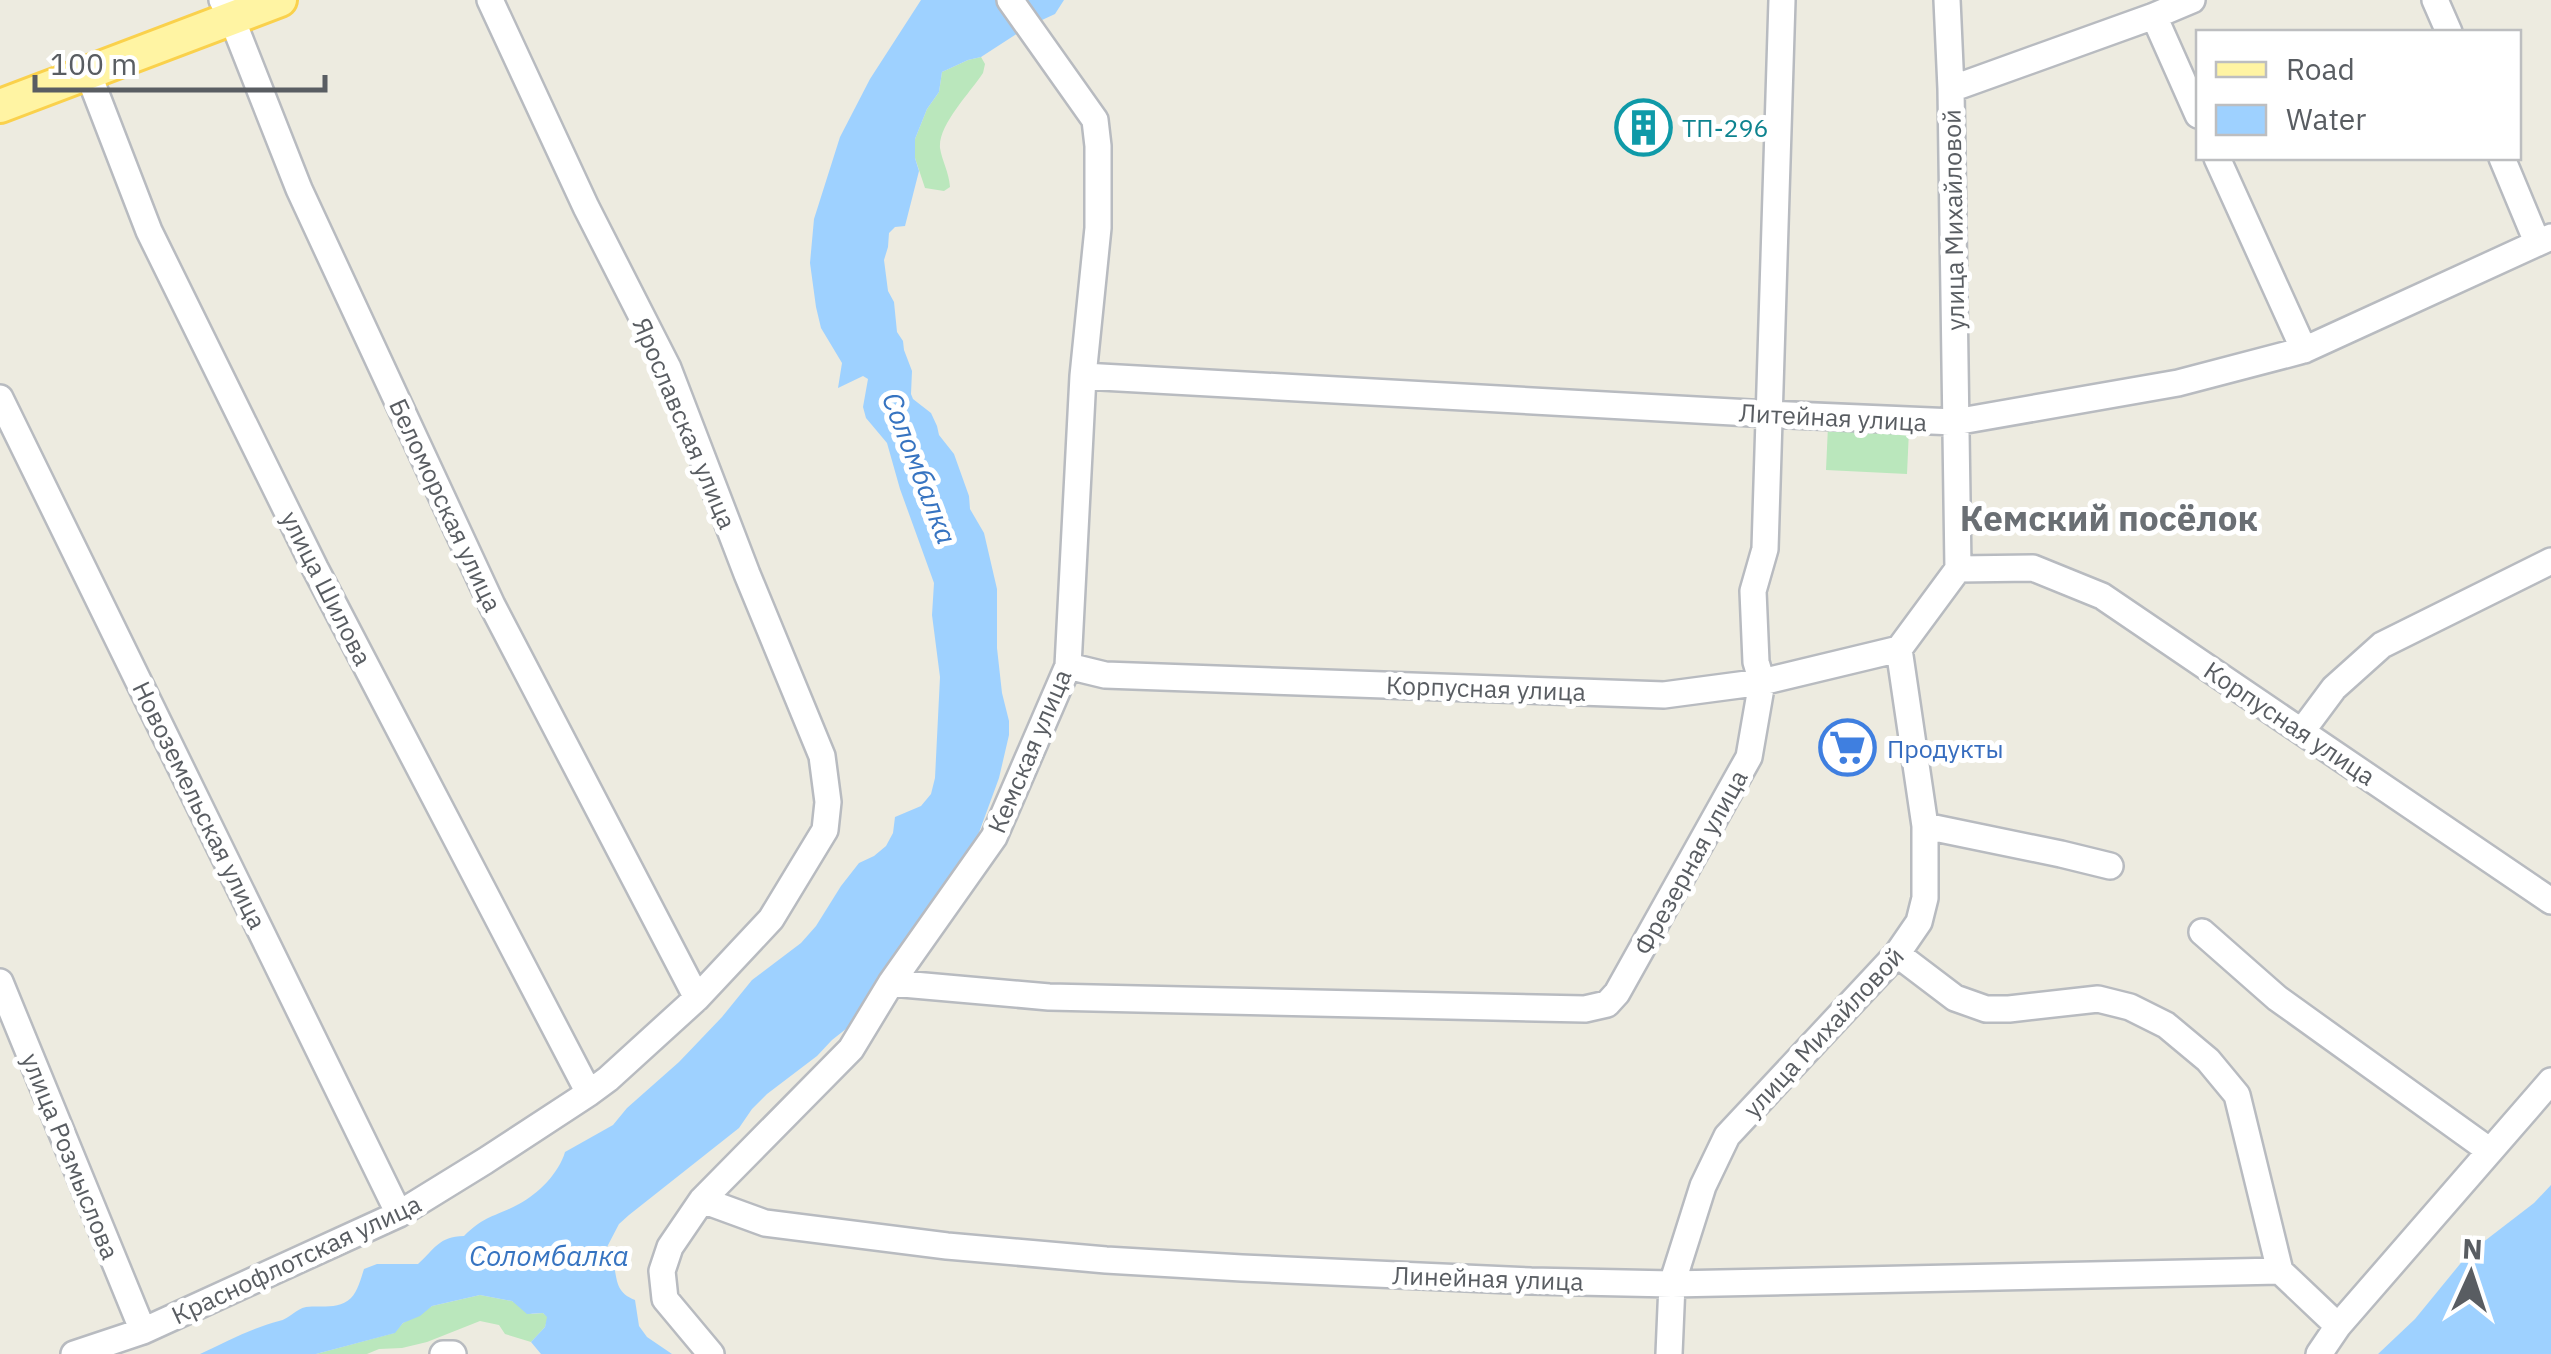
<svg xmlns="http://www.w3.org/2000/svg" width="2551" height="1354" viewBox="0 0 2551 1354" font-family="'IBM Plex Sans',sans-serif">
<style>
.green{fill:#bae7bc}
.water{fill:#9ed1ff}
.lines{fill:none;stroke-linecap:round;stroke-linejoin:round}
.minor-casing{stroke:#b8bbc0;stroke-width:30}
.major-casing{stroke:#fad14c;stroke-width:38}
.minor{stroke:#fff;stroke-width:25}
.major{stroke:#fff4a3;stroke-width:32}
.labels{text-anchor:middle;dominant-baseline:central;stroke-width:10;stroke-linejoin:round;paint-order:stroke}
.culture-label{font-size:25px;fill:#0d838f;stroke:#fff;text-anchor:start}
.street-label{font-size:25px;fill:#595d62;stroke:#fff}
.shop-label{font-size:25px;fill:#366cbe;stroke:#fff;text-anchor:start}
.water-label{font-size:28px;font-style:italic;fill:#3774c1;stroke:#fff}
.district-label{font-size:35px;font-weight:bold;fill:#6a6f74;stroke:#fff}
</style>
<rect width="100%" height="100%" fill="#edebe0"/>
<path class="green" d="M981,57L985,64L983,73C970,93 938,125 940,148C942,161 949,172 950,187L944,191L925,188L915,158V139L927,109L939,92L942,72L968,60Z
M1828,426L1909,430L1907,474L1826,470Z
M480,1295L512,1301L532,1314L543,1313L548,1317L545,1327L531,1342L505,1334L499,1325L480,1321L427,1342L402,1348L379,1349L367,1354H316L394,1333L403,1323L432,1306Z"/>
<path class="water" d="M921,0H1064L1055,14L1029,26L981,57L968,60L942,72L939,92L927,109L915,139V158L919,171L905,226L895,227L889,233L888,247L884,260L888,291L894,302L897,332L903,341L904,350L912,371L911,394L913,399L931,413L937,426L939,435L954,454L969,496L970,509L984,533L997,589V648L1002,693L1009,721V735L999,778L973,849L851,1025L832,1040L817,1056L767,1094L752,1109L739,1128L629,1215L619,1224L607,1247C621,1271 609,1290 635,1300L639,1326L647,1337L672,1354H541L531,1342L545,1327L547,1317L543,1313L527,1314L512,1301L480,1295L432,1306L420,1316L403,1323L395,1333L316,1354H200C226,1342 252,1328 279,1321C289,1319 296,1309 306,1307C322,1305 338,1310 351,1298C358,1291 361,1278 364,1269L377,1264H418C436,1248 438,1237 464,1236C485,1215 495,1217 519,1204C538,1194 559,1173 565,1152L613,1125L627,1108L679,1062L722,1017L752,980L801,943L816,926L841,886L859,863L874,856L886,846L893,833L895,817L921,806L931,794L935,778L940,677L932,615L934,583L900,489L887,443L866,418L863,407L868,379L863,376L838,388L842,363L821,328L816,307L810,263L814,219L840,137L870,79Z
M2551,1185V1354H2378L2415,1319L2469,1253L2534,1203Z"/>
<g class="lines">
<defs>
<path id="minor" d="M222,0L232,19L299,189L492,605L697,998
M2435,0L2449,32
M2154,16L2198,115
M88,73L149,231L315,568L589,1093
M1951,89L2154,16L2192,0
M2217,158L2304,350
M2502,158L2537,242
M1083,376L1769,414L1955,422L2178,383L2304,350L2551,237
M0,398L399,1214
M1958,569L2033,568L2102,596L2551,901
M1068,666L1105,675L1664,695L1762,682L1899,649
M2302,731L2334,688L2382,645L2551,561
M1925,826L2061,854L2110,866
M2202,932L2277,998L2490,1151
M1897,954L1955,998L1986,1009H2009L2098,999L2130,1007L2166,1025L2208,1060L2237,1095L2280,1271L2338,1326
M0,982L143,1331
M891,983L1049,997L1585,1009L1607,1004L1617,993L1749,757L1762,682L1756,662L1753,591L1765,549L1782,0
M702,1200L765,1223L947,1246L1106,1260L1242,1268L1531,1281L1672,1284L2280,1271
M74,1354L143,1331L399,1214L485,1161L589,1093L608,1079L697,998L771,919L825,830L828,802L822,756L747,574L668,368L586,207L490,0
M443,1354H453
M711,1354L665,1299L662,1271L670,1247L702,1200L851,1049L891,983L994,837L1068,666L1083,376L1098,228V146L1095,120L1010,0
M1669,1354L1672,1284L1703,1186L1727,1136L1897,954L1919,922L1925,898V826L1899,649L1958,569L1951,89L1947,0
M2319,1354L2338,1326L2551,1081"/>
<path id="major" d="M0,106L280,0"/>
</defs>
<use href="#minor" class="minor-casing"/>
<use href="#major" class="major-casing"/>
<use href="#minor" class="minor"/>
<use href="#major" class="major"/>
</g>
<defs>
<symbol id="building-ring" viewBox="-11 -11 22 22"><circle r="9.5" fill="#fff" stroke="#0f9aa8" stroke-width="1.5"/><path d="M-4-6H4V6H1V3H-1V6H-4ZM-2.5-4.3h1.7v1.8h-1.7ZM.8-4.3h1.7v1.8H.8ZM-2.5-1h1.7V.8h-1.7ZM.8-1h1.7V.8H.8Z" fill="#0f9aa8"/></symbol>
<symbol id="supermarket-ring" viewBox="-11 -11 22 22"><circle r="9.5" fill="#fff" stroke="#3f7fe0" stroke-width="1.5"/><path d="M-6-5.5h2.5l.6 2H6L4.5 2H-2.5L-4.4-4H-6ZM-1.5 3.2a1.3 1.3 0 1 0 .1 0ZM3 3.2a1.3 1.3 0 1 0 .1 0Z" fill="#3f7fe0"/></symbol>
</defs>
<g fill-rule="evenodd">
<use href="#building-ring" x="1612" y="96" width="63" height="63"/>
<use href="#supermarket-ring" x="1816" y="716" width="63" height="63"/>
</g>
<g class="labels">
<g class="culture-label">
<text x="1682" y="127">ТП-296</text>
</g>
<g class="street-label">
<text transform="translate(1953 220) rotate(-91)">улица Михайловой</text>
<text transform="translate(1833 417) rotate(3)">Литейная улица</text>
<text transform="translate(685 423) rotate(67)">Ярославская улица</text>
<text transform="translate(446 505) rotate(65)">Беломорская улица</text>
<text transform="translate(327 588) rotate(63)">улица Шилова</text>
<text transform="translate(1486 688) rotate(2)">Корпусная улица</text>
<text transform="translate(2290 723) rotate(34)">Корпусная улица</text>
<text transform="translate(1029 751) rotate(-67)">Кемская улица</text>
<text transform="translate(200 805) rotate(64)">Новоземельская улица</text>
<text transform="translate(1690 862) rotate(-61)">Фрезерная улица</text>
<text transform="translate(1823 1032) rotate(-47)">улица Михайловой</text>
<text transform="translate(71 1156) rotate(68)">улица Розмыслова</text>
<text transform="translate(296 1259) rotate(-25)">Краснофлотская улица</text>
<text transform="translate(1488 1278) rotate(2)">Линейная улица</text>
</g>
<g class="shop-label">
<text x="1887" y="748">Продукты</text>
</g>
<g class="water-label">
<text transform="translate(920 468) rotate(69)">Соломбалка</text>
<text x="549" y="1255">Соломбалка</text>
</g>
<g class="district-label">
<text x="2109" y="518">Кемский посёлок</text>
</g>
</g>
<rect x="2196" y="30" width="325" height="130" fill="#ffffff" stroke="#bdbec0" stroke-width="2.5"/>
<rect x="2216" y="62" width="50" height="15" fill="#fff4a3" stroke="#bdbec0" stroke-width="2.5"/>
<text x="2286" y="80" font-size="30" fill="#595d62">Road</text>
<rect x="2216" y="105" width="50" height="30" fill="#9ed1ff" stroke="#bdbec0" stroke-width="2.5"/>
<text x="2286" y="130" font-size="30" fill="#595d62">Water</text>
<g transform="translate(2471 1274) rotate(3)" stroke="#ffffff" stroke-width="8" paint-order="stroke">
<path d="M0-8L18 38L0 25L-18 38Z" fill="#595d62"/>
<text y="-15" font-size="28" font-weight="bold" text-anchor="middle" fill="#595d62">N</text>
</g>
<path d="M35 75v15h290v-15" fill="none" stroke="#595d62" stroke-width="5"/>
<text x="50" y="75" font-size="30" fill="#595d62" stroke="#ffffff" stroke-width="8" paint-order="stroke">100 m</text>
</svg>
